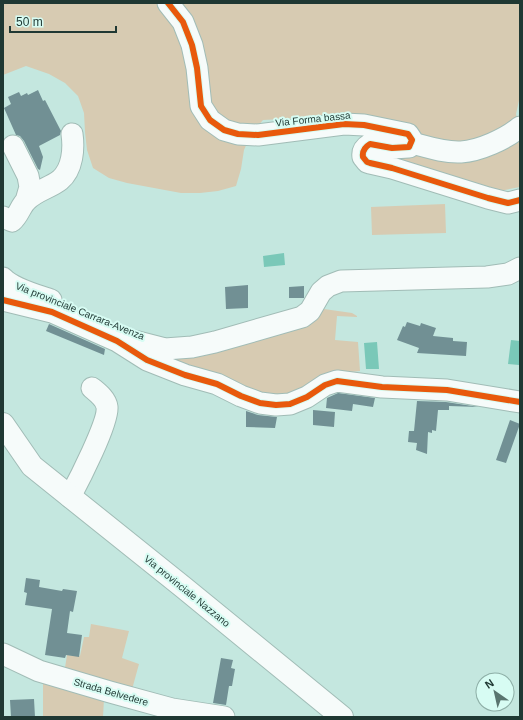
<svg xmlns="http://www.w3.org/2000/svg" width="523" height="720" viewBox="0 0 523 720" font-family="Helvetica,sans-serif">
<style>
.green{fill:#d7cbb2}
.water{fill:#7ac8b8}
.building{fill:#719094}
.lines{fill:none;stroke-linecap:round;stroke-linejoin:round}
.minor-casing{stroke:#a1bcb6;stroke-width:23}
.major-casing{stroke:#a1bcb6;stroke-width:24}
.minor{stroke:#f6fbfa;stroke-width:21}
.major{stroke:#f6fbfa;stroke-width:22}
.cycleway-casing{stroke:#d7fcf3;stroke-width:8}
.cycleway{stroke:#e8590c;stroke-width:6}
.labels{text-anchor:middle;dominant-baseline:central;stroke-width:4;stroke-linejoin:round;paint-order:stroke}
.street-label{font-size:10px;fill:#1f3833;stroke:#d7fcf3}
</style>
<rect width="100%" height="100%" fill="#c4e7df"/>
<path class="green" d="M3,3H520V96L516,114L520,129V187L489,193L403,163L401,144L393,127L378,117L360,115L263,120L251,134L244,150L241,169L236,186L218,191L200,193H181L127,183L109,178L93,168L87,150L85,132L84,113L78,96L65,83L49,74L26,66L3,75Z
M445,204L446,233L372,235L371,207Z
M324,309L352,313L357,316V317L337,316L335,340L358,342L360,371L341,373L306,393L255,396L160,355L299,325Z
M91,624L129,631L122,658L139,664L131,693L64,674L67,655L80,656L84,637H89Z
M46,679L104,699L103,717H43V683Z"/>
<path class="water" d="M284,253L285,265L264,267L263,256Z
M511,340L520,341L519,365L508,364Z
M377,342L379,369H366L364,343Z"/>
<path class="building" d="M38,90L43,101L45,100L61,131L60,135L39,146L43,157L40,170L38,169L24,141L20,136L16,135L4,108L11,104L8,97L19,92L21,96L27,93L28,95Z
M248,285V308L226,309L225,287Z
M304,286V298H289V287Z
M407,322L420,326L421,323L436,328L433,336L453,338V341L467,342L466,356L417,353L419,348L397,340L403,326L405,327Z
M49,324L105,349L104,355L46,331Z
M338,393L375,398L373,407L353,404L352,411L326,408L327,398Z
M417,401L446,402L479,407L449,406V410H438L436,431L432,430V433L428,432L427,454L416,450L417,443L408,442L409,431H414Z
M313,410L335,412L334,427L313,425Z
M246,411L258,415L277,417L275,428L246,427Z
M510,420L520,424L506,463L496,460Z
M26,578L40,580L39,587L62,591L63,589L77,591L73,612L70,611L67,633L82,635L79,657L66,655L65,658L45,655L52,609L25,605L27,593L24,592Z
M221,658L233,660L231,668L235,669L232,686H229L226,705L213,703Z
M34,699L35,717H11L10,700Z"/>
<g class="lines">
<defs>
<path id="minor" d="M168,3L183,22L192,45L197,68L201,106L210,120L224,130L238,134L258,135L344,124L364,125L408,134L412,140L409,147L392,148L370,144C365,147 362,151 363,157L367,162L370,163L392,168L488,198L508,203L520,200
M412,143C427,147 445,153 461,152C479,151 506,139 520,127
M13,146L28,176L30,187L26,201
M3,217L12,221C19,215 20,207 26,201C35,191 50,188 60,180C73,169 74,148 72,134
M3,278C13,289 37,295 51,300
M3,300L52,312L117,341L147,360L185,375L217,384L241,396L260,403L276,405L290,404L307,397L325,385L337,381L382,387L447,390L520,402
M126,339L165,349L192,347L215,342L302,317L310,311L321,292L328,286L341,281L487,277L508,274L520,268
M70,497C78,482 109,422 107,407C106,399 98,393 92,388
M3,654L39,671L110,692L172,709L224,717"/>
<path id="major" d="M3,424L32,466L183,587L342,717"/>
</defs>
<use href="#minor" class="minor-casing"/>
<use href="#major" class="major-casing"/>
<use href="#minor" class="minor"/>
<use href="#major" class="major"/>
<defs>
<path id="cycleway" d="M168,3L183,22L192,45L197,68L201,106L210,120L224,130L238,134L258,135L344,124L364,125L408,134L412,140L409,147L392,148L370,144C365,147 362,151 363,157L367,162L370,163L392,168L488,198L508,203L520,200
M3,300L52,312L117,341L147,360L185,375L217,384L241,396L260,403L276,405L290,404L307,397L325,385L337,381L382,387L447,390L520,402"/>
</defs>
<use href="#cycleway" class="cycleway-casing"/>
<use href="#cycleway" class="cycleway"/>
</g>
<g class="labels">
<g class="street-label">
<text transform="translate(313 119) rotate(-6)">Via Forma bassa</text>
<text transform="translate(80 311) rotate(22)">Via provinciale Carrara-Avenza</text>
<text transform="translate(187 591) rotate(39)">Via provinciale Nazzano</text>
<text transform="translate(111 692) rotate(16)">Strada Belvedere</text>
</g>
</g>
<rect width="523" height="720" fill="none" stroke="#1f3833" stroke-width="8"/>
<g transform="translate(495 692) rotate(326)"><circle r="19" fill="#d7fcf3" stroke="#8daea6"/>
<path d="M0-3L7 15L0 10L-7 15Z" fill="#59756f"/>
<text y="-6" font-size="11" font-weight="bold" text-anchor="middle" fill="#1f3833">N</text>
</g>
<path d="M10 26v6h106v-6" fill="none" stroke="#1f3833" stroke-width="2"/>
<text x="16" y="26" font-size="12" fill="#1f3833" stroke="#d7fcf3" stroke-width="3" paint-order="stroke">50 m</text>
</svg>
